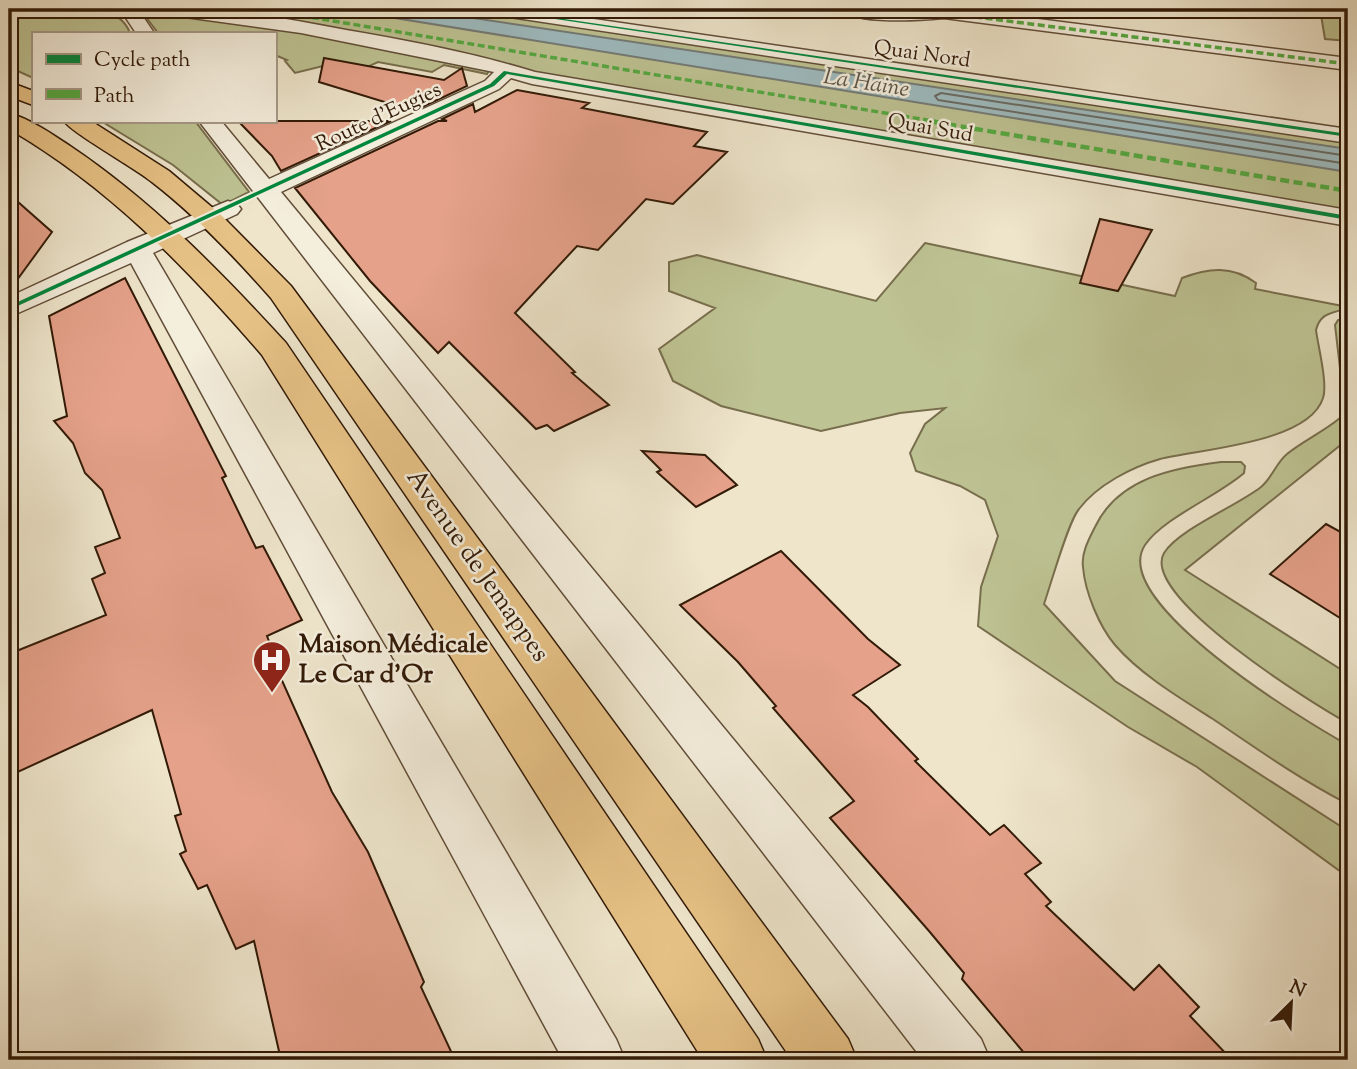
<svg xmlns="http://www.w3.org/2000/svg" width="1357" height="1069" viewBox="0 0 1357 1069" font-family="'Sorts Mill Goudy',serif">
<style>
.green{fill:#bec393;stroke:#786e4d;stroke-width:2}
.water{fill:#9ebcc1;stroke:#737b77;stroke-width:2}
.lines{fill:none;stroke-linecap:round;stroke-linejoin:round}
.shore{stroke:#686b64;stroke-width:2}
.building{fill:#e5a18a;stroke:#321a07;stroke-width:2}
.minor-casing{stroke:#614d38;stroke-width:3}
.major-casing{stroke:#321a07;stroke-width:3}
.minor{fill:#f4eedd;fill-rule:evenodd}
.major{fill:#e7c286;fill-rule:evenodd}
.quiet-far1{stroke:#54a941;stroke-width:3.5;stroke-dasharray:7 3.5;stroke-linecap:butt}
.quiet{stroke:#54a941;stroke-width:4.5;stroke-dasharray:9 4.5;stroke-linecap:butt}
.cycleway-casing{stroke:#f4eedd;stroke-width:4}
.cycleway{fill:#00873e;fill-rule:evenodd}
.labels{text-anchor:middle;dominant-baseline:central;stroke-width:5;stroke-linejoin:round;paint-order:stroke}
.far-street-label{font-size:21px;fill:#321a07;stroke:#f4eedd}
.far-water-label{font-size:23px;font-style:italic;fill:#585348;stroke:#f4eedd}
.street-label{font-size:26px;fill:#321a07;stroke:#f4eedd}
.poi-label{font-size:26px;font-weight:bold;fill:#321a07;stroke:#f4eedd;text-anchor:start}
</style>
<rect width="100%" height="100%" fill="#eee5cb"/>
<filter id="stains"><feTurbulence type="fractalNoise" baseFrequency=".00286" numOctaves="4"/><feColorMatrix values="0 0 0 0 .2 0 0 0 0 .09 0 0 0 0 .02 0 0 0 .5 -.17"/></filter>
<radialGradient id="worn" r=".72"><stop offset=".6" stop-color="#630" stop-opacity="0"/><stop offset="1" stop-color="#630" stop-opacity=".3"/></radialGradient>
<path class="green" d="M44,9C72,9 118,1 130,33H33V78L9,67V22Z
M140,9L264,24L489,70L487,74L444,65L432,72L378,62L356,72L327,65L295,73L285,61L287,60L275,55V33H158Z
M204,9H484L1348,140V211L542,74L458,52Z
M1320,9H1348V41L1325,39Z
M101,121H195L249,192L223,205L173,165Z
M925,243L1175,296L1182,278C1208,268 1232,265 1256,283L1255,289L1348,307C1336,314 1321,310 1316,330C1318,346 1328,384 1323,398C1309,443 1200,449 1160,459C1132,467 1097,485 1079,509C1068,522 1051,584 1044,604L1115,681L1348,831V877L1197,767L1128,727L978,626L981,587L998,536L985,500L960,486L916,471L910,453L925,424L945,408L900,413L821,431L721,406L673,381L659,349L715,308L669,291V262L697,255L876,301Z
M1348,317V439L1185,570L1348,674V723C1316,706 1139,596 1164,553C1179,529 1237,506 1261,487C1272,478 1276,463 1287,454C1303,441 1323,432 1340,418L1344,403L1335,325L1338,320Z
M1221,462H1241L1245,466L1244,473C1218,496 1163,518 1145,545C1107,602 1308,723 1348,745V804C1301,780 1257,749 1213,719C1180,698 1141,675 1115,645C1099,626 1085,592 1083,567C1081,553 1089,539 1095,527C1118,478 1173,468 1221,462Z"/>
<path class="water" d="M339,9H413L1348,149V172Z"/>
<g class="lines">
<path class="shore" d="M1348,156L941,93L935,96L938,100L1348,164"/>
</g>
<path class="building" d="M324,58L444,80L462,68L467,86L414,111L319,82Z
M517,90L589,103L582,108L707,132L694,146L727,152L673,204L646,199L598,250L577,246L515,313L575,372L572,373L609,405L554,431L547,425L536,429L449,342L438,353L370,281L295,188L438,121H447L442,119L473,104L475,112Z
M238,121H391L281,171L272,156Z
M9,194L52,232L9,291Z
M1100,219L1152,230L1118,291L1080,283Z
M125,278L226,476L222,478L256,548L263,546L302,620L267,636L274,654L271,656L332,792L368,852L424,982L421,987L455,1060H281L254,941L236,949L207,885L198,889L180,854L186,851L175,816L181,814L152,710L9,776V654L106,615L92,579L105,573L95,547L120,538L102,490L85,473L73,443L54,421L67,416L49,316Z
M642,451L705,455L737,485L696,507L657,472L661,470Z
M1326,524L1348,536V623L1270,574Z
M781,551L868,639L900,665L853,695L868,707L918,759L915,761L990,835L1004,825L1041,863L1025,874L1051,902L1046,906L1134,990L1159,965L1199,1007L1190,1016L1232,1060H1030L962,979L964,973L929,931L830,818L854,801L773,708L776,706L738,662L680,605Z"/>
<g class="lines">
<defs>
<path id="minor" d="M9,9H32L9,20Z
M120,9H138L154,33H136Z
M154,9C218,6 284,18 346,30C410,41 473,53 535,72L1348,210V226L532,84L511,78L499,89L281,192L981,1039L990,1060H923L199,121H221L269,179L485,81L494,72L301,33L163,14Z
M481,9H525L1348,129V143L490,14Z
M841,9H954L1006,15L1348,58V70L944,18C923,20 855,25 841,9Z
M228,201L237,204L241,209L237,214L153,253L616,1039L625,1060H563L131,263L9,317V297L127,242Z"/>
<path id="major" d="M9,82L33,91V105L9,96Z
M9,113C30,119 52,134 70,146C152,201 220,271 286,343L758,1039L767,1060H703L262,355C187,268 109,187 9,129Z
M64,121H91L169,171L220,214L291,286L848,1039L857,1060H792L271,298C234,256 196,216 152,182C135,168 72,133 64,121Z"/>
</defs>
<use href="#minor" class="minor-casing"/>
<use href="#major" class="major-casing"/>
<use href="#minor" class="minor"/>
<use href="#major" class="major"/>
<path class="quiet-far1" d="M239,9L285,13L945,123
M850,9L904,16L944,13L1348,64"/>
<path class="quiet" d="M934,122L1348,191"/>
<defs>
<path id="cycleway" d="M488,9H496L1348,134V137Z
M504,71L1348,216V220L507,74L494,86L9,310V306L490,84Z"/>
</defs>
<use href="#cycleway" class="cycleway-casing"/>
<use href="#cycleway" class="cycleway"/>
</g>
<defs>
<symbol id="hospital-pin" viewBox="-11 -11 22 30"><path d="M0 17L-7.5 6A9.5 9.5 0 1 1 7.5 6Z" fill="#8f2418" stroke="#f4eedd"/><path d="M-5-5h3v3.5h4V-5h3V5h-3V1.5h-4V5h-3Z" fill="#fff"/></symbol>
</defs>
<g fill-rule="evenodd">
<use href="#hospital-pin" x="250" y="638" width="44" height="60"/>
</g>
<g class="labels">
<g class="far-street-label">
<text transform="translate(922 55) rotate(8)">Quai Nord</text>
<text transform="translate(379 118) rotate(-25)">Route d'Eugies</text>
<text transform="translate(930 129) rotate(10)">Quai Sud</text>
</g>
<g class="far-water-label">
<text transform="translate(866 84) rotate(9)">La Haine</text>
</g>
<g class="street-label">
<text transform="translate(477 566) rotate(55)">Avenue de Jemappes</text>
</g>
<g class="poi-label">
<text x="299" y="645">Maison Médicale<tspan x="299" dy="30">Le Car d'Or</tspan></text>
</g>
</g>
<rect width="1357" height="1069" fill="none" stroke="#eee5cb" stroke-width="35"/>
<rect x="10" y="10" width="1336" height="1048" fill="none" stroke="#321a07" stroke-width="3.5"/>
<rect x="18" y="18" width="1322" height="1034" fill="none" stroke="#321a07" stroke-width="2"/>
<rect x="32" y="32" width="245" height="91" fill="#f4eedd" stroke="#a69987" stroke-width="2"/>
<rect x="46" y="54" width="35" height="10" fill="#00873e" stroke="#a69987" stroke-width="2"/>
<text x="94" y="66" font-size="21" fill="#321a07">Cycle path</text>
<rect x="46" y="89" width="35" height="10" fill="#54a941" stroke="#a69987" stroke-width="2"/>
<text x="94" y="102" font-size="21" fill="#321a07">Path</text>
<g transform="translate(1291 1003) rotate(24)" stroke="#f4eedd" stroke-width="5" paint-order="stroke">
<path d="M0-5L12 26L0 18L-12 26Z" fill="#321a07"/>
<text y="-10" font-size="19" font-weight="bold" text-anchor="middle" fill="#321a07">N</text>
</g>
<rect width="100%" height="100%" filter="url(#stains)"/>
<rect width="100%" height="100%" fill="url(#worn)"/>
</svg>
